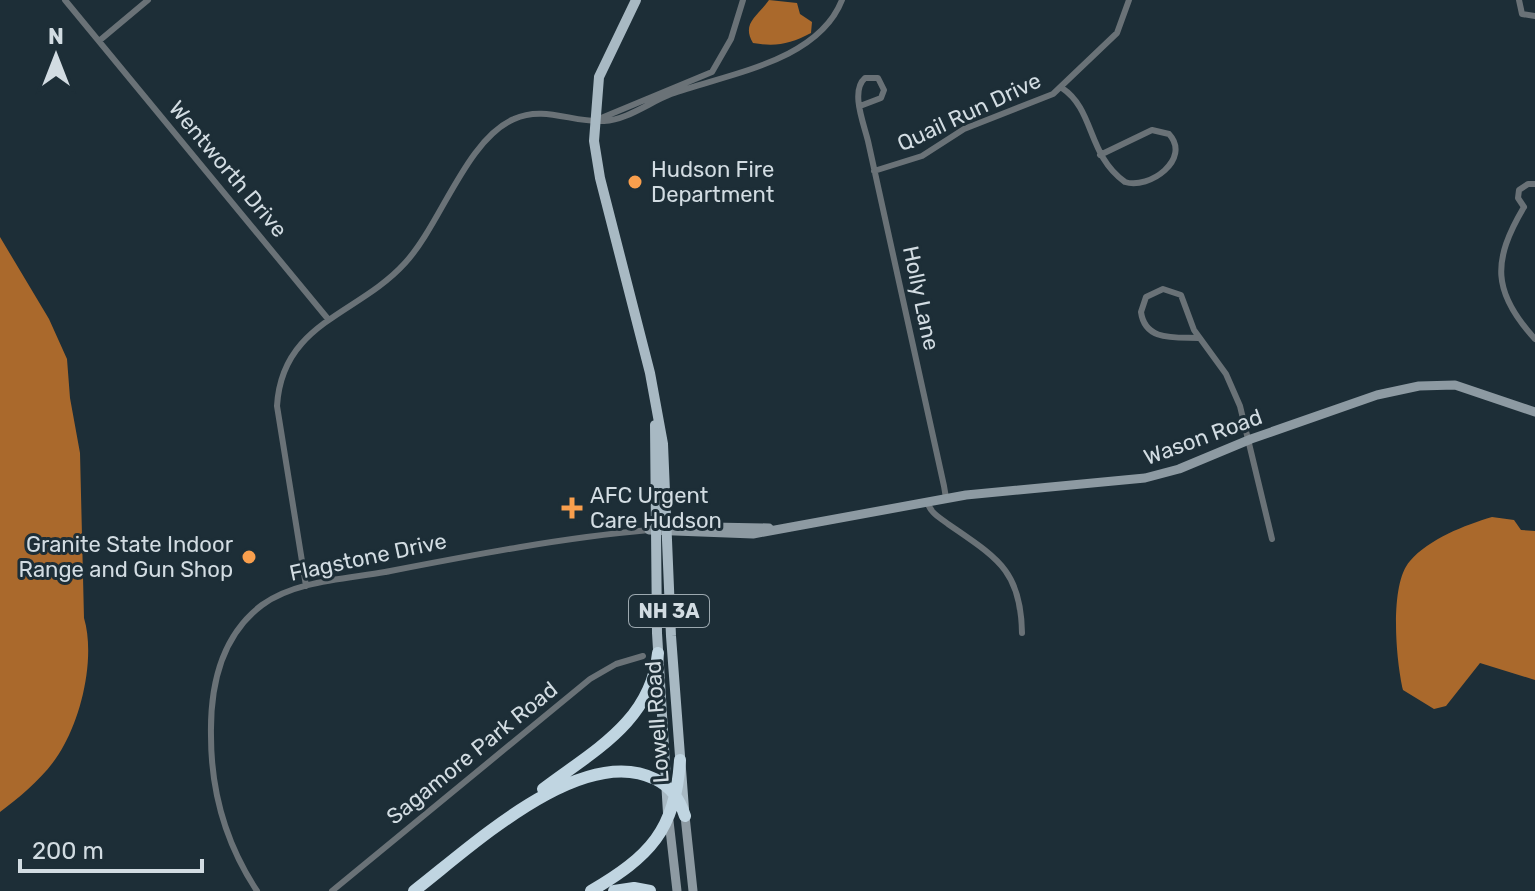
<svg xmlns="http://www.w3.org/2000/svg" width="1535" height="891" viewBox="0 0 1535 891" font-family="Rubik,sans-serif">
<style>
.water{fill:#aa692c}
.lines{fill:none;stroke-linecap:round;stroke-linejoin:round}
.street{stroke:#6a7277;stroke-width:6}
.secondary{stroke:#8d9aa2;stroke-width:9}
.primary{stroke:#a8b9c3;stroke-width:10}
.highway{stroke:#c0d5e1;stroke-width:12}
.poi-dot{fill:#f99f4d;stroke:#1d2e37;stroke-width:3}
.labels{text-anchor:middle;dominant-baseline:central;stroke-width:6;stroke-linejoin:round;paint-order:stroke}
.shield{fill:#1d2e37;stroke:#9ca8af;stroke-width:2}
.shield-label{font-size:20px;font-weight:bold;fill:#d2dce2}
.street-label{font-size:22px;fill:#d2dce2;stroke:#1d2e37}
.poi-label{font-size:22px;fill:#d2dce2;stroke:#1d2e37;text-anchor:start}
</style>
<rect width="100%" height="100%" fill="#1d2e37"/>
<path class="water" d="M769,0L797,3L800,14L812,22L811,33C790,44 776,47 753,43C741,23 758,16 769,0Z
M0,237L49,319L67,359L70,398L80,453L84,618C95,655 83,711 64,745C51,771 23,795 0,812Z
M1492,517L1514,520L1521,530L1535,531V680L1480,663L1446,706L1434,709L1403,690C1396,661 1389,584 1410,561C1429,539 1465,525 1492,517Z"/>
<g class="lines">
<path class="street" d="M65,0L328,319
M1519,0L1522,14L1535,16
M99,41L148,0
M1062,88C1095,110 1087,155 1125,182C1149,190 1192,159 1169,134L1152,130L1100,155
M860,106L881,98L884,90L878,78H865C850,91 864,124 868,141C893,256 918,371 944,486L946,498
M594,121L712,72L731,39L743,0
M874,171L922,156L964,129L1053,94L1117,33L1129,0
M1524,207C1492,261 1492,292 1535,339
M1524,207L1518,198L1519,190L1528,184H1535
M1199,338C1176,337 1145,342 1141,312L1146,297L1163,289L1181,295L1194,330L1226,374L1240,406L1272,539
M927,501C930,513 939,517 948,524C997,558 1021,570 1022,633
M306,586L277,406C282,322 358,315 405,263C441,224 466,140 514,119C544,105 573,123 604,121C627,120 650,102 671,94C726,74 818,62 842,0
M257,891C226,844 211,792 211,736C210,687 221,636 262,605C295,581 345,579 385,572C473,555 560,538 649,530
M332,891L590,679L616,664L643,656"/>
<path class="secondary" d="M660,526L769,528
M649,530L753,534L966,495L1145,478L1179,469L1251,439L1377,395L1419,386L1455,385L1535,412
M685,816L693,891
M669,821L677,891"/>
<path class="primary" d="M636,0L599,77L594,141L600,178L650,373L663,444L671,636L684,809
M655,425L657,633L668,813"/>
<path class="highway" d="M543,789C593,751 651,722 658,653
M414,891C469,849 581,742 655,779C671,787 679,798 685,816
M591,891C649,857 676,830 680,760
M614,891L634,888L650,891"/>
</g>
<g class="poi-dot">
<circle cx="635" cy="182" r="8"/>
<path d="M568 496h8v8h8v8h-8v8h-8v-8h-8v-8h8z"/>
<circle cx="249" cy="557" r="8"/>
</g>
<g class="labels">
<rect class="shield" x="629" y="595" width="80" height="32" rx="6"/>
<g class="shield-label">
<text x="669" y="611">NH 3A</text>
</g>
<g class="street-label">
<text transform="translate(969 112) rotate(-25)">Quail Run Drive</text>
<text transform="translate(228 169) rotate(50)">Wentworth Drive</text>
<text transform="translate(921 298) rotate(78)">Holly Lane</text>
<text transform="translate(1203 437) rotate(-20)">Wason Road</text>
<text transform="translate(368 557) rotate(-12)">Flagstone Drive</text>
<text transform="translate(657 722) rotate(-94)">Lowell Road</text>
<text transform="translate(472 753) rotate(-39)">Sagamore Park Road</text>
</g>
<g class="poi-label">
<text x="651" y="169">Hudson Fire<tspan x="651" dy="25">Department</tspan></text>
<text x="590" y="495">AFC Urgent<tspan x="590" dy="25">Care Hudson</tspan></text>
<text x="233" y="544" text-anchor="end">Granite State Indoor<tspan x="233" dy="25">Range and Gun Shop</tspan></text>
</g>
</g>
<g transform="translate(56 56)" stroke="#1d2e37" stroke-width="6" paint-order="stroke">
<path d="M0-6L14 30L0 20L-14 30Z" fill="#d2dce2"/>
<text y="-12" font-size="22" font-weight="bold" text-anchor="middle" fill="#d2dce2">N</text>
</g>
<path d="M20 859v12h182v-12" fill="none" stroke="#d2dce2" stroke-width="4"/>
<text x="32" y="859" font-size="24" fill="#d2dce2" stroke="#1d2e37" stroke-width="6" paint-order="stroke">200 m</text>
</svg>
